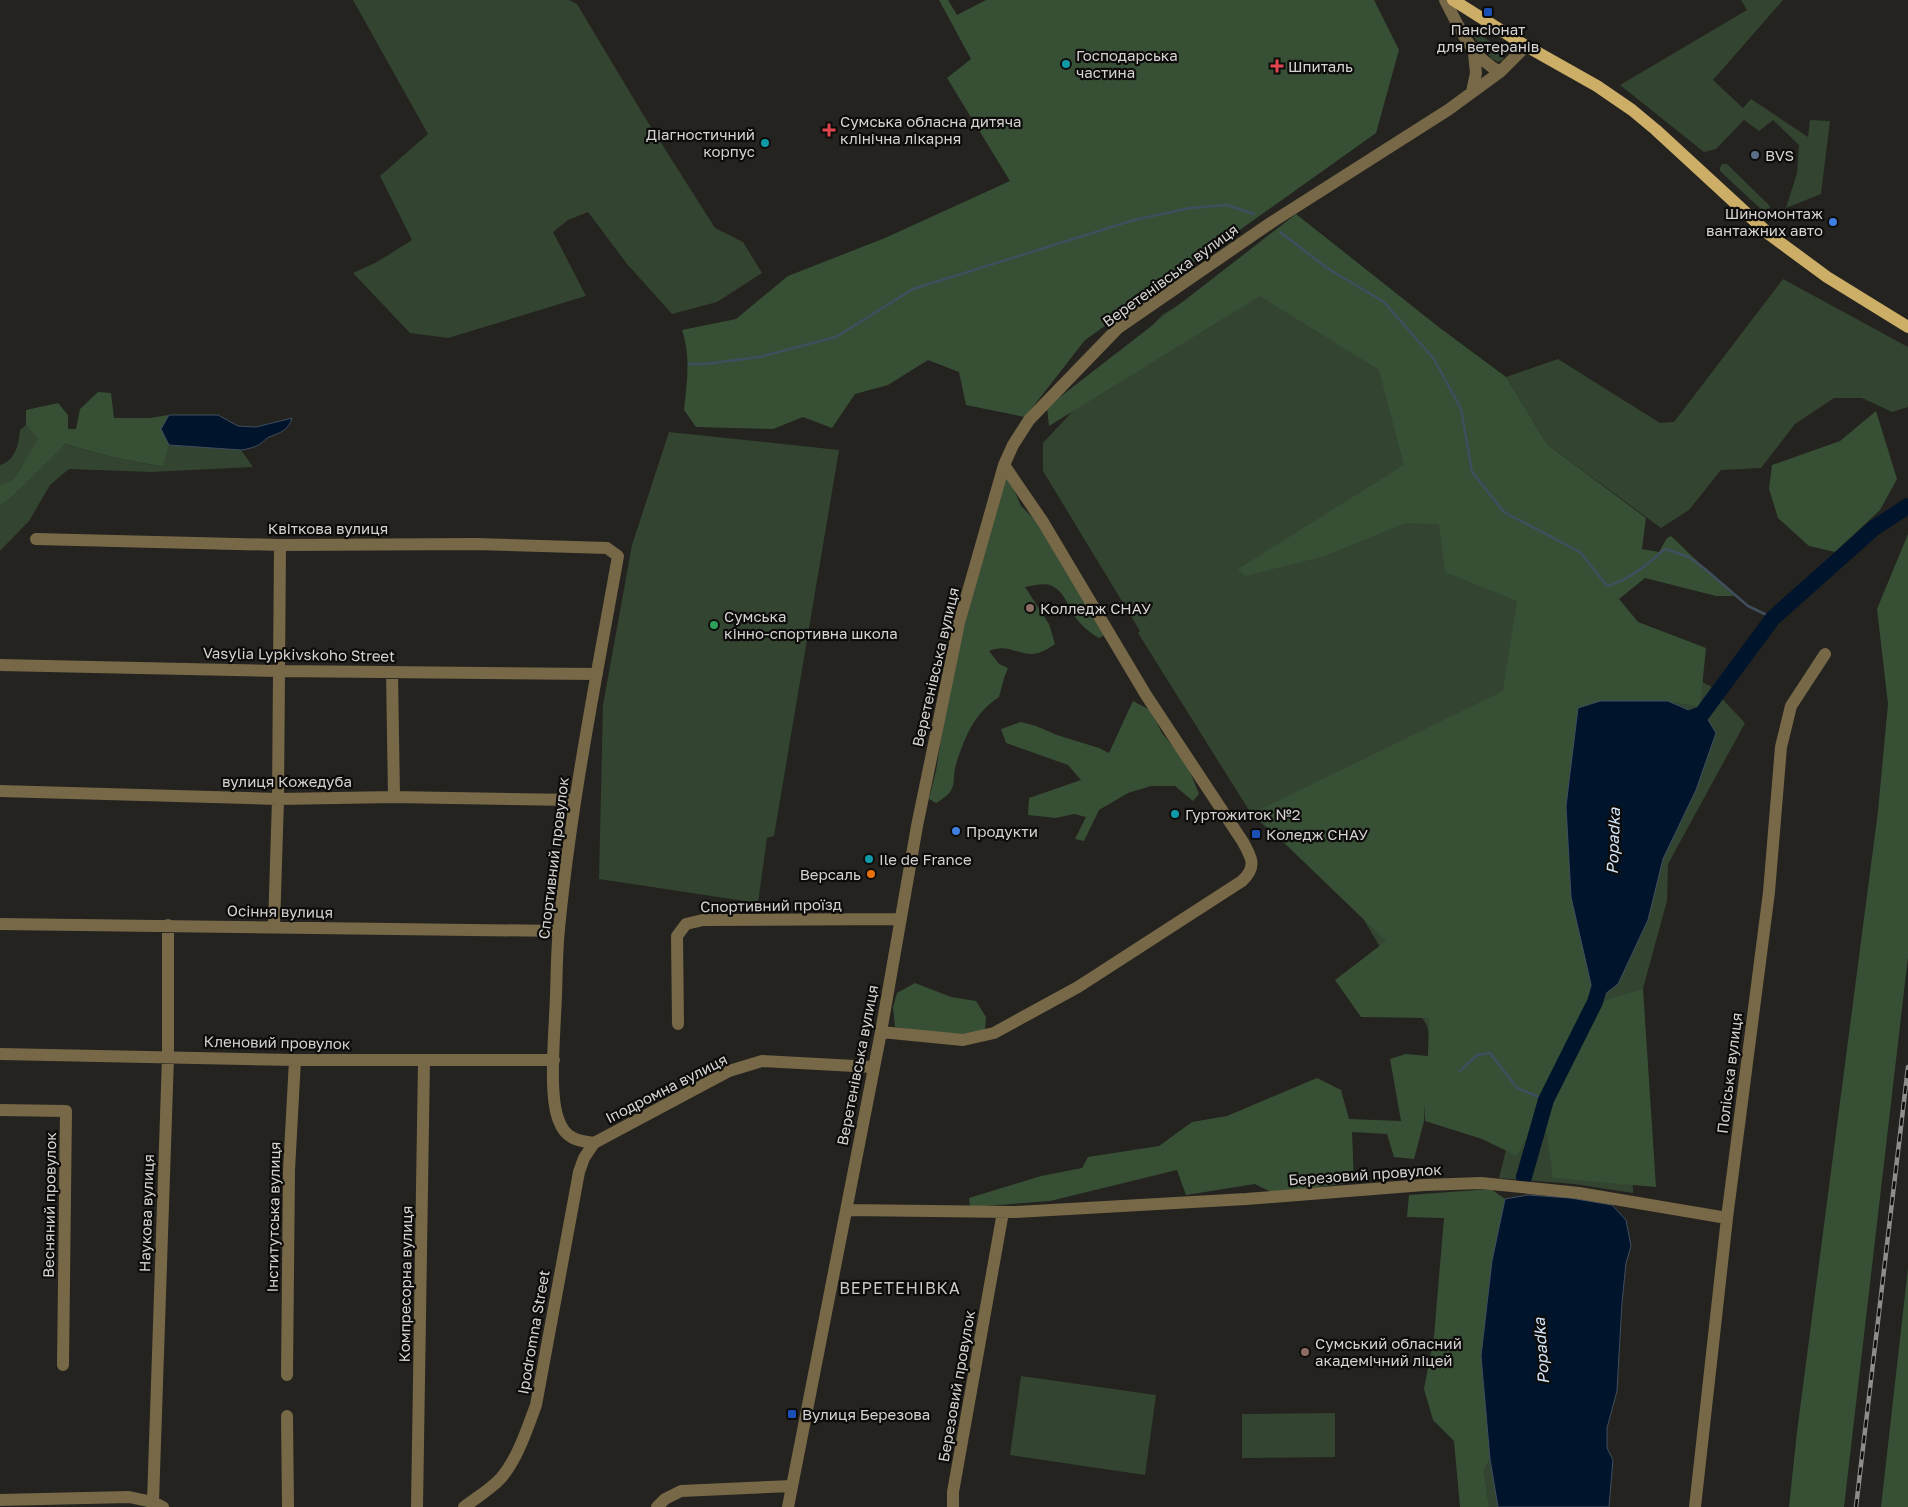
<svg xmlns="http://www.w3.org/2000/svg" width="1908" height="1507" viewBox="0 0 1908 1507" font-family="'Golos Text',sans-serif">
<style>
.green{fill:#334431}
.forest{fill:#375035}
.water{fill:#00152c;stroke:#404e5e}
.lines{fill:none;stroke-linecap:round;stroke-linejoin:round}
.stream{stroke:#404e5e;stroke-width:2.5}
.river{stroke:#00152c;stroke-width:16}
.minor{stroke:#776847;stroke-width:12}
.major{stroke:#ccae66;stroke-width:12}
.rail-casing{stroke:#8e8d8a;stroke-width:4.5}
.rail{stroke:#0d0c0b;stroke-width:2.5;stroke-dasharray:8;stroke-linecap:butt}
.transit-dot{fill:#1a4fb4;stroke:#0d0c0b;stroke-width:2}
.culture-dot{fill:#0f9aa8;stroke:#0d0c0b;stroke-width:2}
.health-dot{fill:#e0444e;stroke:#0d0c0b;stroke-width:2}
.service-dot{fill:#5c6f8a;stroke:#0d0c0b;stroke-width:2}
.shop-dot{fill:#3f7fe0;stroke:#0d0c0b;stroke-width:2}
.education-dot{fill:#8d6e63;stroke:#0d0c0b;stroke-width:2}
.leisure-dot{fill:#2e9e5b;stroke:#0d0c0b;stroke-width:2}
.food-dot{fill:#e8710a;stroke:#0d0c0b;stroke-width:2}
.labels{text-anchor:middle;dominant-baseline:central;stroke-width:4.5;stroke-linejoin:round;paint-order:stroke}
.poi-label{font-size:15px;fill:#d4d3d1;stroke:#0d0c0b;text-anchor:start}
.street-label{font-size:15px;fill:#d4d3d1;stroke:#0d0c0b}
.water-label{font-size:16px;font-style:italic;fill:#d2e5f9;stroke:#0d0c0b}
.neighbourhood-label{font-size:16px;letter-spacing:1px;fill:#cbcac5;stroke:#0d0c0b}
</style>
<rect width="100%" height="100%" fill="#24231f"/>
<path class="green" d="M353,0H569L577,4L644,116L715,228L743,242L762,273L717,302L672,314L627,264L588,212L568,220L553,232L586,296L448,338L410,333L353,273L377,262L412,240L380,176L428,134Z
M1741,0H1783L1713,80L1743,108L1751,99L1808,137L1810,120L1830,121L1821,194L1786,208L1797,173L1799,145L1773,120L1759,131L1744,120L1716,149L1704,152L1620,85L1747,10Z
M1476,32L1502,49L1504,57L1503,60L1498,62L1492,59L1473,36Z
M1722,164H1727L1770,206L1769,211L1764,212L1720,171V168Z
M1289,236L1459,464L1686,673L1710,686L1745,723L1668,864L1667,901L1631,1032L1633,1193L1574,1184L1499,1178L1514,1118L1435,1049L1426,1024L1328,860L1291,849L1252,815L1138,633L1140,631L1043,471V443L1162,315Z
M1783,279L1908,347V407L1892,412L1862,398H1834L1795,424L1761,468L1721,470L1689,510L1661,528L1547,444L1506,377L1558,359L1660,423L1674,422Z
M26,425L39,439L15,478L0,485V465C15,461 19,444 20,430Z
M669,432L839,450L774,836L767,838L758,903L599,879L603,705L632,545Z
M64,444L111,457L162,467L169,445L241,450L253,467L151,472L69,469L50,485L29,521L0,551V505L9,500Z
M1021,1376L1156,1395L1145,1475L1010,1455Z
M1335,1413V1457L1242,1458V1414Z
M1490,1459L1498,1500V1507H1489L1484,1470Z"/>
<path class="forest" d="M939,0H948L957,15L986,0H1374L1399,50L1376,133L1085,340L1025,417L966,405L959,372L928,360L888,385L855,394L832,428L803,417L773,429L696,427L684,410C687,381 691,357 682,330L736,319L788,276L885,238L1010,181L947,78L971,59Z
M1296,214L1440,328L1506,377L1547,444L1646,518L1642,549L1659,552L1667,538L1671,536L1734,596H1716L1645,578L1619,599L1638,622L1706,648L1700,707L1668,701H1600L1578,708L1566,806L1571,897L1596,1003L1643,989L1656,1187L1553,1178L1543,1107L1517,1156L1482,1139L1425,1121V1104L1424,1121L1414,1159L1394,1157L1387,1134L1352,1132L1354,1182L1273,1193L1255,1184L1186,1195L1177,1170L1050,1201L970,1207L969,1198L1041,1176L1082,1168L1088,1157L1159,1146L1192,1122L1227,1116L1317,1078L1341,1090L1349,1119L1401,1121L1390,1059L1406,1054L1428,1056L1429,1018L1361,1017L1335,980L1386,941L1253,813L1503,691L1517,601L1445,572L1439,524L1405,523L1325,556L1245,576L1238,569L1404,465L1379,370L1260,296L1049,426L1047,407Z
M98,392L111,393L114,418H149L169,415L161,429L169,445L163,467L111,457L65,444L9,500L0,505V485L15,478L38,439L26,425V410L58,403L68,415V429H76L80,409Z
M1876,411L1897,479L1880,510L1835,552L1809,546L1778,518L1769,489L1772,465L1840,441Z
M1006,471L1021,506L1041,526L1107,634L1099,638C1090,633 1081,625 1075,617C1068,607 1065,592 1052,586C1045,582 1033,586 1025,587L1049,624L1055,644C1048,649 1038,655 1029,654C1013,652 1005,644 989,651L999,664L1008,668L1004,678L999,697C975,713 966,734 957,761C950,782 961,789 936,803L929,799L936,771L951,676Z
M1908,534V957L1844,1507H1789L1797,1432L1878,811L1888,704L1877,609Z
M1133,701L1150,710L1162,733L1175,749L1188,767L1199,794L1193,801L1175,786H1151L1128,793L1099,810L1084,841L1075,839L1086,817L1074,814L1056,818L1028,815L1029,798L1081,780L1068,765L1006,743L1001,729L1021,722L1036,726L1057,735L1099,748L1109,753Z
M915,983L951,997L976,1001L986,1017L985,1031L963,1037L895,1027L893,1007L897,993Z
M1491,1189L1505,1199L1492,1261L1481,1356L1490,1459L1484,1470L1489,1507H1460L1454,1441L1433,1420L1424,1389L1434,1336L1444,1218L1407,1217L1409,1195Z
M1908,1268V1507H1881Z"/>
<path class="water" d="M169,415H218L238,426L256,427L292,418C289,430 280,433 269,437C265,439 263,442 260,444C254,448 247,449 241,450L169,445L161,429Z
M1600,701H1668L1707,718L1716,733L1696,790L1663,859L1648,920L1618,984L1595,1002L1571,897L1566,806L1578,708Z
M1528,1195L1570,1198L1612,1205L1626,1220L1631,1246L1626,1263L1622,1302L1617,1391L1607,1428V1448L1613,1460L1609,1507H1498L1490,1459L1481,1356L1492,1261L1505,1199Z"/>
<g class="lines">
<path class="stream" d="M1280,232L1327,268L1384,302L1434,359L1461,409L1472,472L1504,512L1580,552L1607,586C1630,579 1647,565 1665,549L1689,557L1705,569L1748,606L1773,618
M689,364H705L759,357L836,337L913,289L1134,220L1190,208L1227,205L1254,214
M1460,1071L1477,1055L1490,1053L1517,1088L1546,1100"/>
<path class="river" d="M1679,722L1702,714L1773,618L1874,528L1908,506
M1524,1177L1546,1100L1595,1002L1601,982"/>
<path class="minor" d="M1445,0C1460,29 1470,56 1500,72
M1472,92L1476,73L1474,53
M36,539L280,545L476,544L607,548L618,556C596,680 571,803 559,929C556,958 557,987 555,1016C554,1042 549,1098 559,1121C565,1138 577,1141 594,1143
M0,665L279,671L597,674
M392,672L394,797
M0,791L278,799L394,797L575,800
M0,924L559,931
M274,927L278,799L280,545
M678,1024L677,936L686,924L703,920L900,919
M881,1032L963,1040L994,1033L1078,987L1242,881C1257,867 1252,858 1243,842L1146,695L1043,522L1004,465
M0,1054L295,1060H554
M0,1110L66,1111L63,1365
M847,1210L1014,1212L1246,1199L1424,1185L1481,1183L1579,1193L1727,1218
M287,1375L289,1170L295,1060
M287,1416L288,1507
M0,1500L129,1497L153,1502L163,1507
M153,1502L168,1057V925
M417,1507L424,1061
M464,1507C476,1498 491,1489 501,1478C518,1458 527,1429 536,1405L579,1172L584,1158L594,1143L729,1071L762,1061L873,1067
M657,1507L665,1499L681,1491L792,1486
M788,1507L881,1032L917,826L959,623L1004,465L1013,445L1029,420L1118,328L1272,222L1448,110L1500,72L1526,46
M953,1507V1492L1003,1212
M1695,1507L1727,1218L1769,892L1781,747L1791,706L1825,654"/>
<path class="major" d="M1453,0L1526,46L1597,86L1632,110L1656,130L1770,235L1827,277L1908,327"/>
<defs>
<path id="rail" d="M1856,1507L1908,1067"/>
</defs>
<use href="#rail" class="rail-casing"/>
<use href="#rail" class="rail"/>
</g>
<g class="transit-dot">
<rect x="1483" y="7" width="10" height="10" rx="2.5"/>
<rect x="1251" y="829" width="10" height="10" rx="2.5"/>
<rect x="787" y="1409" width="10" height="10" rx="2.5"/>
</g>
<g class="culture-dot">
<circle cx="1066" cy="64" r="5"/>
<circle cx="765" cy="143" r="5"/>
<circle cx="1175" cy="814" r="5"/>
<circle cx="869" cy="859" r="5"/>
</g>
<g class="health-dot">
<path d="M1274.5 58.5h5v5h5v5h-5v5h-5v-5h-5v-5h5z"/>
<path d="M826.5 122.5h5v5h5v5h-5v5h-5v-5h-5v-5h5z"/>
</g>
<circle class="service-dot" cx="1755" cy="155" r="5"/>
<g class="shop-dot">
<circle cx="1833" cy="222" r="5"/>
<circle cx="956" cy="831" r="5"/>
</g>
<g class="education-dot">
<circle cx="1030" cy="608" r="5"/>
<circle cx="1305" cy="1352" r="5"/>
</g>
<circle class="leisure-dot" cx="714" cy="625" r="5"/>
<circle class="food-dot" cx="871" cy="874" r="5"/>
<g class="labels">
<g class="poi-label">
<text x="1488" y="29" text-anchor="middle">Пансіонат<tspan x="1488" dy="17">для ветеранів</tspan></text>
<text x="1076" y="55">Господарська<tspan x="1076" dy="17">частина</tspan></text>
<text x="1288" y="66">Шпиталь</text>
<text x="840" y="121">Сумська обласна дитяча<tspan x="840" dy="17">клінічна лікарня</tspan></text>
<text x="755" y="134" text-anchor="end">Діагностичний<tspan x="755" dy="17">корпус</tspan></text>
<text x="1765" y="155">BVS</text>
<text x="1823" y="213" text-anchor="end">Шиномонтаж<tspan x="1823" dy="17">вантажних авто</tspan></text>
<text x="1040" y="608">Колледж СНАУ</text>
<text x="724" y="616">Сумська<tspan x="724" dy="17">кінно-спортивна школа</tspan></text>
<text x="1185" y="814">Гуртожиток №2</text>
<text x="966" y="831">Продукти</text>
<text x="1266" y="834">Коледж СНАУ</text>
<text x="879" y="859">Ile de France</text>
<text x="861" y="874" text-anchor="end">Версаль</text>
<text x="1315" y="1343">Сумський обласний<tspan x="1315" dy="17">академічний ліцей</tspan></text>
<text x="802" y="1414">Вулиця Березова</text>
</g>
<g class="street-label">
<text transform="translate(1170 275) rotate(-36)">Веретенівська вулиця</text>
<text x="328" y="528">Квіткова вулиця</text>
<text transform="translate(299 654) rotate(1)">Vasylia Lypkivskoho Street</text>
<text transform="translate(935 667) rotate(-77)">Веретенівська вулиця</text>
<text x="287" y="781">вулиця Кожедуба</text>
<text transform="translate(553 858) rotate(-83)">Спортивний провулок</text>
<text transform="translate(771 905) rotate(-1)">Спортивний проїзд</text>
<text transform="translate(280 911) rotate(1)">Осіння вулиця</text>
<text transform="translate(277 1042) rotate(1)">Кленовий провулок</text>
<text transform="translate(857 1065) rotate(-79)">Веретенівська вулиця</text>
<text transform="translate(1729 1073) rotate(-83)">Поліська вулиця</text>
<text transform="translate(666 1088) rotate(-27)">Іподромна вулиця</text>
<text transform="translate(1365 1174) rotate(-4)">Березовий провулок</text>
<text transform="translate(49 1205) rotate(-89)">Весняний провулок</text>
<text transform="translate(146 1213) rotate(-88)">Наукова вулиця</text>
<text transform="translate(273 1217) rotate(-89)">Інститутська вулиця</text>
<text transform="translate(405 1284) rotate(-89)">Компресорна вулиця</text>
<text transform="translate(533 1332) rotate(-80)">Ipodromna Street</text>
<text transform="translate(956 1386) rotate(-80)">Березовий провулок</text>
</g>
<g class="water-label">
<text transform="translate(1613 841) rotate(-88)">Popadka</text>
<text transform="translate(1541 1351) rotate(-94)">Popadka</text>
</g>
<g class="neighbourhood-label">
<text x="900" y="1288">ВЕРЕТЕНІВКА</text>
</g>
</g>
</svg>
